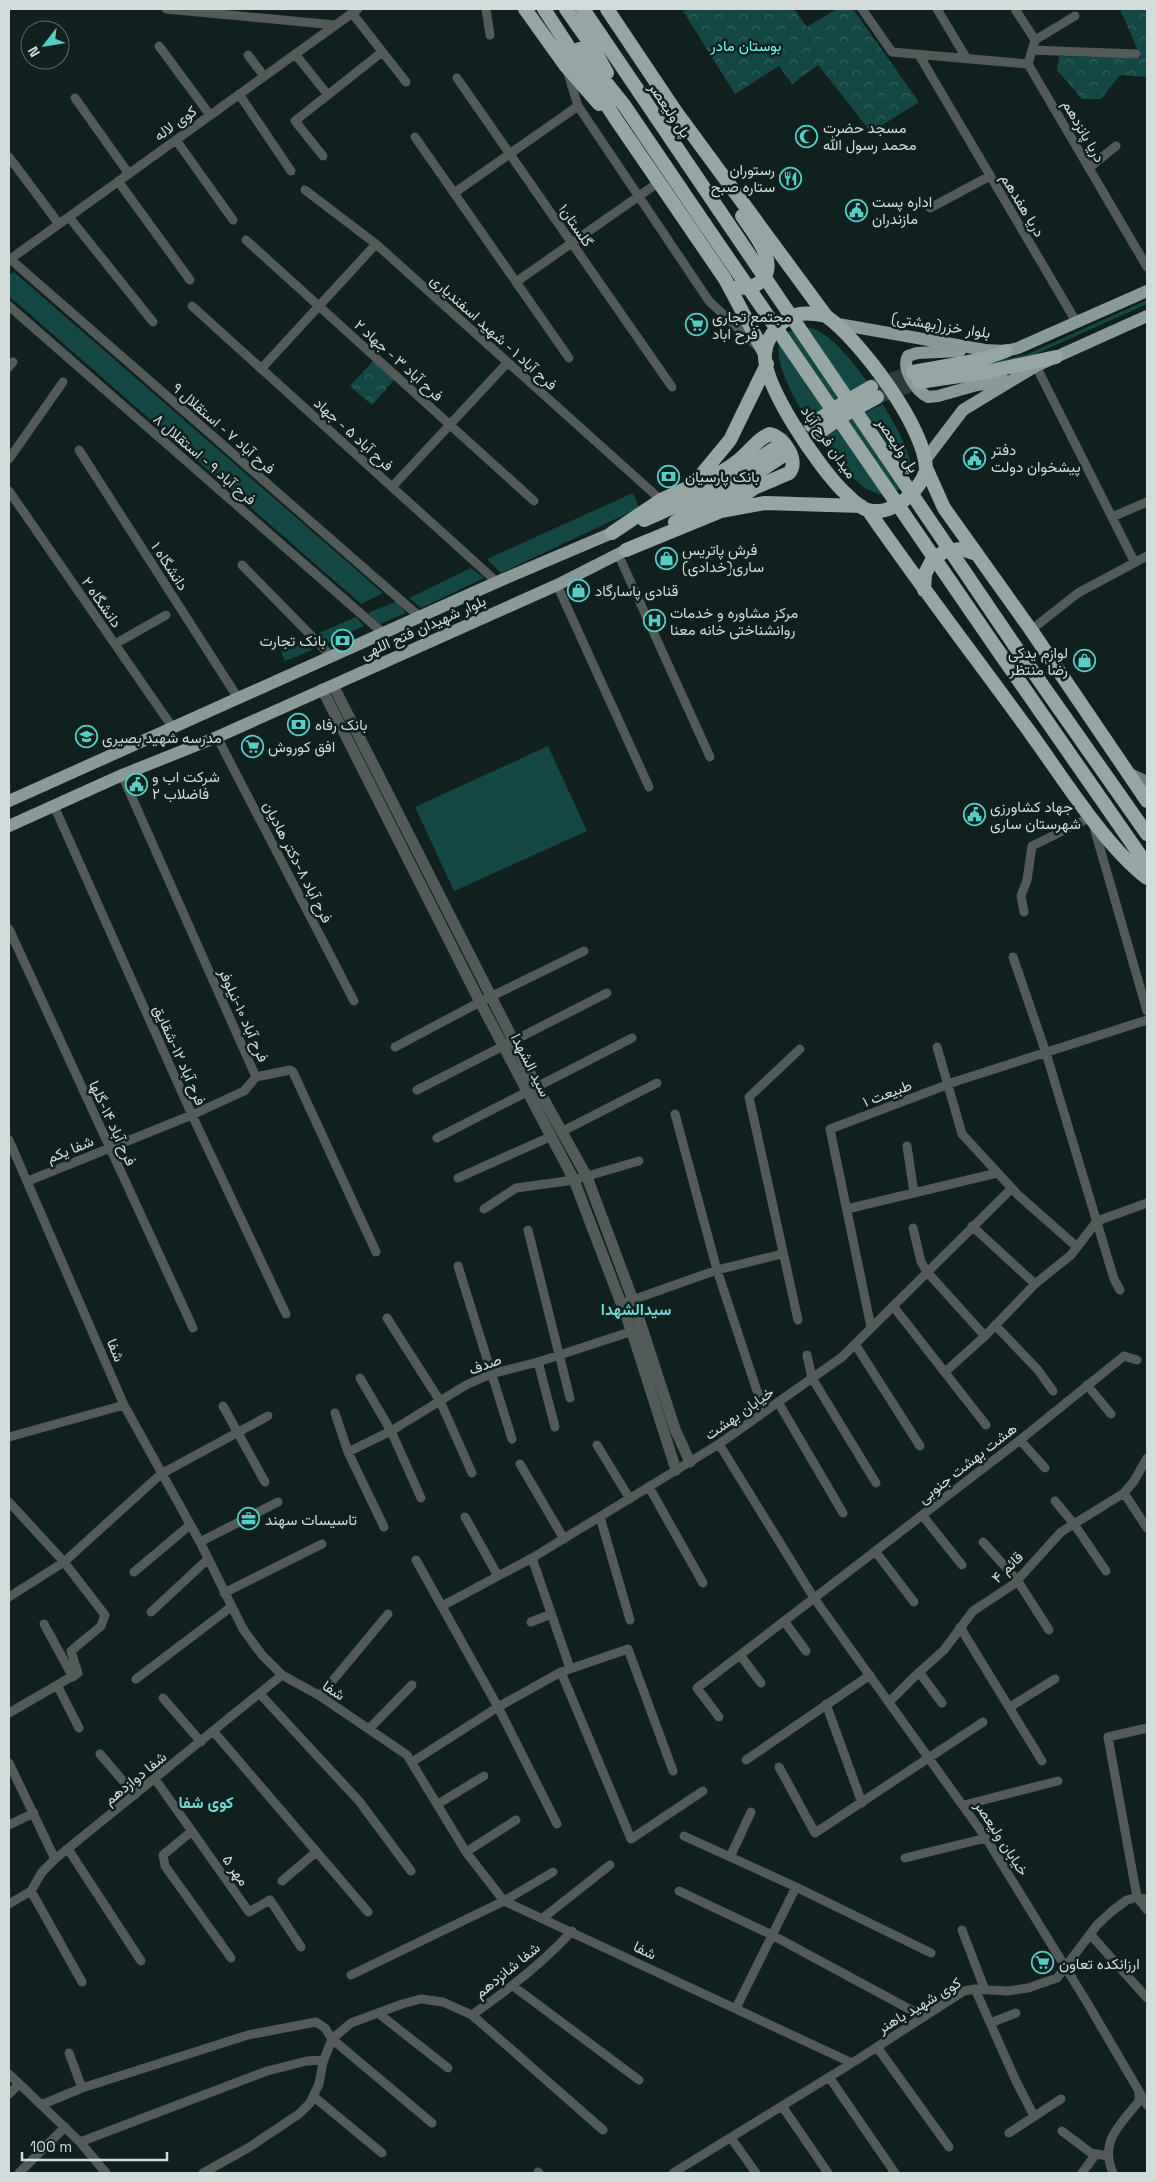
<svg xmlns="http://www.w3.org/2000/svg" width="1156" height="2182" viewBox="0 0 1156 2182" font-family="'Space Grotesk',Vazirmatn,sans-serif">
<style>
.grass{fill:#144845}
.forest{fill:url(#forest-crowns)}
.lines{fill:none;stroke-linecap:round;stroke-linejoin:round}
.trunk-tunnel{stroke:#2d3c3a;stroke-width:14;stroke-dasharray:14 7;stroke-linecap:butt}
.minor{stroke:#535b5a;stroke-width:9}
.tertiary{stroke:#535b5a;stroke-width:11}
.secondary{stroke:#727e7d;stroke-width:12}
.primary{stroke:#8a9a98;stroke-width:12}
.trunk{stroke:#95a6a4;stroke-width:14}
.trunk-bridge{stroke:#95a6a4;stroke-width:14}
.labels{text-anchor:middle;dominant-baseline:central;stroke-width:5;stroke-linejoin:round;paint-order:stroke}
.park-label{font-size:15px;fill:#6afff5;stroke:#10201e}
.street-label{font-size:15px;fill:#d2dcdb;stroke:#10201e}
.poi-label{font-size:15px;fill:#d2dcdb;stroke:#10201e;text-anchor:start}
.neighbourhood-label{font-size:16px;font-weight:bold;fill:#6fdad2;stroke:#10201e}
</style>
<defs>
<pattern id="forest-crowns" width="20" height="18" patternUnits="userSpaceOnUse" patternTransform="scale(1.25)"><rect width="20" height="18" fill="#144845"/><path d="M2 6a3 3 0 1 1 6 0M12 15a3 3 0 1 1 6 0" fill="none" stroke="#35625f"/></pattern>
</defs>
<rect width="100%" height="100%" fill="#10201e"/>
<path class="grass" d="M14,272L383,593L361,604L9,296V275Z
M1147,300V304L1029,357L989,366L988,363L1028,354Z
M798,328C803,328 810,327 814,329C835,337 854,365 868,382L836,399L807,420C797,402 766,353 784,335C787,332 794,330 798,328Z
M883,404C892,421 919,461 909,479C905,489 893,492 884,496L866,489L842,468L822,440L851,419Z
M633,493L639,508L501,573L487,559Z
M471,568L484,578L421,608L409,598Z
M397,601L406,613L380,624L368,613Z
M356,617L364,626L325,644L317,634Z
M306,643L312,650L285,661L281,652Z
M548,746L587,831L454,891L415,807Z"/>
<path class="forest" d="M688,9H794L807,27L837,9H853L919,102L871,132L818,65L792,84L779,66L735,94L683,11Z
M1120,9H1147V77L1120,75L1101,99H1082L1057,70L1059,56L1141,58Z
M374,360L395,379L372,405L350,386Z"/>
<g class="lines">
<path class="trunk-tunnel" d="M871,387L913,372
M877,397L919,382
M778,446L811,425"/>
<path class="minor" d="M166,9L335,25
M486,9L490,35
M862,9L892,52L1028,64
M937,9L967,59
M1015,9L1035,40L1028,64L1147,267
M352,13L406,82
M1035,40L1075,16
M159,46L210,115
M1032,50L1136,54
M295,54L328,95
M248,55L264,76
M919,55L1077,323
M567,70L578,106L709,301L756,345
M457,78L672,387
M239,94L291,171
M75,98L129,174
M415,137L569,358
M176,140L233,220
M323,156L295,121L382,52
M9,157L59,224
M1089,168L1116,146
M118,181L190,280
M305,190L376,244L661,500
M454,193L578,106
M930,208L990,176
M69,217L153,322
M246,240L534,501
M9,258L420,617
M9,260L358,9
M516,282L659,182
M9,306L383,633
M192,306L497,582
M1036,366L1134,561
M9,367L13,362
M261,369L376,244
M79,450L238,698
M9,459L63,382
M392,487L507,363
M9,491L173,728
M1112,517L1147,502
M618,554L710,757
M242,565L331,656
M557,585L649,787
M1031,630L1078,593L1147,556
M115,644L166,615
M217,737L354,1001
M122,775L256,1077L290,1070L293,1072L376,1252
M54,806L192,1115L286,1314
M1024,912L1021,896L1027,880L1032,846L1091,817L1147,1011
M9,929L193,1328
M1013,957L1046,1053L1114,1279L1120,1290
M395,1047L480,1002L584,951
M937,1047L962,1134L1018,1195L1077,1247
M417,1090L607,993
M675,1114L717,1270L764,1412
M561,1132L657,1083
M437,1138L632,1038
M9,1140L124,1405L200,1542L243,1629L262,1655L282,1675L320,1696L407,1755L466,1852L504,1901L852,2063
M907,1146L914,1193
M458,1178L552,1136
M28,1181L192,1115L244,1091L256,1077
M484,1209L516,1188L574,1180L639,1161
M847,1209L997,1173
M1097,1221L1147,1203
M972,1226L1035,1284
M913,1228L921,1262L927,1272L985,1336
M528,1230L570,1398
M458,1266L512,1439
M621,1304L717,1270L782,1254
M893,1306L986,1425
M387,1318L440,1401L472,1473
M798,1320L749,1097L800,1049
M995,1325L1038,1370L1053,1391
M871,1327L830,1129L957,1081L1147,1020
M855,1344L920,1446
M807,1355L812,1378L876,1483
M538,1362L555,1427
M945,1372L985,1336L1035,1284L1071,1255L1097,1221
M360,1378L391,1431L421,1498
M1087,1385L1111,1414
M778,1402L843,1513
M223,1406L265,1482
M335,1413L348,1452L384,1527
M9,1437L124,1405
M1020,1440L1045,1468
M719,1444L814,1598L986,1838L1088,2004L1147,2105
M597,1445L630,1499
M348,1452L391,1431L466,1385L491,1374L538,1362L636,1330
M520,1464L564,1539
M649,1487L703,1583
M1124,1493L1147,1528
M1055,1501L1074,1524L1106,1571
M9,1502L64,1562L105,1615L101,1626L71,1651L78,1673L9,1713
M922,1515L962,1565
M465,1517L498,1576
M600,1517L630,1620
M200,1542L278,1502
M983,1542L1017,1580L1049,1630
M875,1551L914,1602
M532,1558L570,1668
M416,1560L498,1707L557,1824
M134,1572L190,1525
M224,1593L322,1544
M9,1597L64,1562L161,1474L268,1416
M442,1606L532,1558L719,1444L842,1357L1011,1189
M151,1612L208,1559
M784,1621L806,1651
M531,1622L551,1614
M44,1624L73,1677
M960,1627L1042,1761
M740,1655L761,1683
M561,1672L631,1839L703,1791
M919,1672L942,1703
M136,1679L231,1607
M57,1685L79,1728
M260,1694L359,1801L411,1871
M320,1696L388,1614
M163,1698L201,1742
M889,1702L915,1676L944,1650L973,1611L1014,1584L1061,1532L1124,1493L1134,1481L1147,1458
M826,1704L862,1803
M1010,1707L1055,1679
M719,1717L697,1688L1020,1440L1124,1356L1137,1360
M1147,1728L1108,1737L1137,1897L1147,1910
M369,1729L412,1685
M214,1732L368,1912
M100,1754L135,1795
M746,1760L870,1675
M412,1762L498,1707L561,1672L628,1649L673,1771
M9,1763L55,1859
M779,1767L815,1833L983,1722
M155,1779L249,1912L270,1900L301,1947
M438,1804L484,1776
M964,1805L1058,1781
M9,1825L34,1813
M192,1831L163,1855L165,1866L231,1958
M684,1836L796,1887L931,1953
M68,1849L141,1961
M466,1852L516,1820
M730,1857L751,1812
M905,1858L986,1838
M282,1881L316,1852
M31,1891L82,1982
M679,1891L772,1935L924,2017
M9,1904L31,1891L42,1872L55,1859L282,1675
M543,1918L610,1865
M962,1930L985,1990
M1090,1934L1147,1998
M351,1975L504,1901L553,1872
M513,1986L639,2080
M975,1989L1016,2081L1034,2116
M736,2008L796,1887
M378,2013L448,2068
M472,2015C508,1990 542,1964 572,1931
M990,2023L1016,2013
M877,2047L949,2147
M69,2053L82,2088
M9,2074L80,2142L106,2173
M829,2077L895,2173
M9,2094L19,2084
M313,2096L382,2153
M41,2105L82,2088L248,2035L316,2022L325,2028L332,2039L432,2123
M782,2106L828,2173
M1062,2131L1091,2153L1108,2156
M1009,2133L1061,2099
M731,2138L756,2173
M80,2142L267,2071L307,2061L324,2060
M538,2172L539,2173
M19,2173L65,2127
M203,2173L248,2148L299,2114L310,2103L319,2084L323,2062L332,2039L351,2023L402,2004L421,1999L443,2002L472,2015L603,2130
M673,2173L852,2063L964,1991L975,1989L1008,1991L1028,1988L1057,1978L1097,1925L1112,1911L1127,1900L1137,1897L1147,1899
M1082,2173L1096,2154
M1113,2173C1099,2141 1120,2125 1139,2101V2093"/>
<path class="tertiary" d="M333,685L537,1087L587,1177L633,1300L675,1429L690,1462
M322,689L480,1002L574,1180L632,1332L676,1470"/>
<path class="secondary" d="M1130,774L1147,782"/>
<path class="primary" d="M838,324L985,350L1006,351L1018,348L1147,291
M960,351L917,353L908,356C901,368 916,391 928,397L938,396L977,385L1006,381
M925,460L963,410L1036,366L1147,316
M9,801L497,582L612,533
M9,826L122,775L217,737L557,585L626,550"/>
<path class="trunk" d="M525,9L565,65L599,104
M544,9L617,121L725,279L765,354
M566,9L594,49L607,73
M583,9L719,210
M607,9L676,112L826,316C860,340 924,426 926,468C927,472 924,474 923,478C913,496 891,516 868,510C859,508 849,496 842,490C819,467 762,385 765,353C766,343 771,334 778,327C792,311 807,312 826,316
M579,49L624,105L704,223
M738,287C747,289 754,287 760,282C781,264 753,233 742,216
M913,372L980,360L1006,351
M919,382L986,372L1056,357
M811,425L840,405L871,387
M817,434L846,414L877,397
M927,470L944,508L1031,630L1147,801
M695,485C711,478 727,470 740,459C750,451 758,438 770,434C784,437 800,461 789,473L754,488L726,508
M868,510C920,585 975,657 1029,731C1061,775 1104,845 1147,878
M644,520L700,495L730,478L778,446
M675,522L736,487L784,455
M612,533L661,500L692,486L730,440L767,364
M626,550L721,511L765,503L861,506
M924,590L925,574L932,560L945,551L961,549L977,554
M1015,646L1147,834
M1001,655L1147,865"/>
<path class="trunk-bridge" d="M719,210L1015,646
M704,223L1001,655"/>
</g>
<defs>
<symbol id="mosque-ring" viewBox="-11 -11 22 22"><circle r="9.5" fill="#10201e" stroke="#55cec6" stroke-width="1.5"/><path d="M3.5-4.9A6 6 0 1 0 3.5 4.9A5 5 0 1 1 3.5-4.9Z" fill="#55cec6"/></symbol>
<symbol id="restaurant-ring" viewBox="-11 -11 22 22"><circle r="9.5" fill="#10201e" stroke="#55cec6" stroke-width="1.5"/><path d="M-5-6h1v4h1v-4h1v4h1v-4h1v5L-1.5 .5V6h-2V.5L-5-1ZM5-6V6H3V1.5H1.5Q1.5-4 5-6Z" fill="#55cec6"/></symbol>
<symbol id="civic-ring" viewBox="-11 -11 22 22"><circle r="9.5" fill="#10201e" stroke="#55cec6" stroke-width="1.5"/><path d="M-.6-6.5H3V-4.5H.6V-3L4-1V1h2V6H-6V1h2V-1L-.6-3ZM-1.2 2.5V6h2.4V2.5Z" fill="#55cec6"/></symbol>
<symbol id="supermarket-ring" viewBox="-11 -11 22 22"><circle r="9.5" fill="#10201e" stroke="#55cec6" stroke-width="1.5"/><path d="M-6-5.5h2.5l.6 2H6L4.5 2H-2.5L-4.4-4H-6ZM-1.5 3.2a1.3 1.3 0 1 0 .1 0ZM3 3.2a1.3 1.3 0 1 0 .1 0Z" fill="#55cec6"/></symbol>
<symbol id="bank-ring" viewBox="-11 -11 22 22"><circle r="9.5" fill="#10201e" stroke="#55cec6" stroke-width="1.5"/><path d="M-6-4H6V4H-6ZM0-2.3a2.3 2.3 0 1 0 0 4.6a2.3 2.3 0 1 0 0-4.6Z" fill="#55cec6"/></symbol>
<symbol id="shop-ring" viewBox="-11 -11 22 22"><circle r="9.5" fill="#10201e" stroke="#55cec6" stroke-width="1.5"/><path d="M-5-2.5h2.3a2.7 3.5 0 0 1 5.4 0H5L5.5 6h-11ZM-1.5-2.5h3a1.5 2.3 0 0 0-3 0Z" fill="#55cec6"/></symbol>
<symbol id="hospital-ring" viewBox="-11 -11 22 22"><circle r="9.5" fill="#10201e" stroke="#55cec6" stroke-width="1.5"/><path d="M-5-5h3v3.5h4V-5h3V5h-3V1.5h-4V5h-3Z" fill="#55cec6"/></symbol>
<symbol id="school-ring" viewBox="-11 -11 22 22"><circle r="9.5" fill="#10201e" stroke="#55cec6" stroke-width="1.5"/><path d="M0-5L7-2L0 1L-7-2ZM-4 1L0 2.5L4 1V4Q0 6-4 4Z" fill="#55cec6"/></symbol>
<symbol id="office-ring" viewBox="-11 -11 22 22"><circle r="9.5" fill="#10201e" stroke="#55cec6" stroke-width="1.5"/><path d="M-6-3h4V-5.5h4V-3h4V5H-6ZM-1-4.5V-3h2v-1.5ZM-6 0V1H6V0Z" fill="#55cec6"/></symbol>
</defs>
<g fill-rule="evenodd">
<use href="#mosque-ring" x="794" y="124" width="25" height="25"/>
<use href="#restaurant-ring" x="778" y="166" width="25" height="25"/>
<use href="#civic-ring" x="844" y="198" width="25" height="25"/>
<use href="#supermarket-ring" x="684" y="312" width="25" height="25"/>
<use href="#civic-ring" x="962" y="446" width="25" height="25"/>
<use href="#bank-ring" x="656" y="464" width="25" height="25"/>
<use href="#shop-ring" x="654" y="546" width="25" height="25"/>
<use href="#shop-ring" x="566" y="578" width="25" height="25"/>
<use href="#hospital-ring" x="642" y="608" width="25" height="25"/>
<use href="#bank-ring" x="330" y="628" width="25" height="25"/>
<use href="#shop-ring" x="1072" y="648" width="25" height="25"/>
<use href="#bank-ring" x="286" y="712" width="25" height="25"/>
<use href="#school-ring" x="74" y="724" width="25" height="25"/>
<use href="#supermarket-ring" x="240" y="734" width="25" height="25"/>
<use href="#civic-ring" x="124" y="772" width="25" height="25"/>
<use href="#civic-ring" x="962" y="802" width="25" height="25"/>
<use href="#office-ring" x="236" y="1506" width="25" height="25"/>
<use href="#supermarket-ring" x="1030" y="1950" width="25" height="25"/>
</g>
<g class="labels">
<g class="park-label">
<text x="746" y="45">بوستان مادر</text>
</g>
<g class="street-label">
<text transform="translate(670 110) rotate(56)">پل ولیعصر</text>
<text transform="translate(175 123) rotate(-36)">کوی لاله</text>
<text transform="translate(1084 131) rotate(60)">دریا پانزدهم</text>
<text transform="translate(1023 205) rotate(59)">دریا هفدهم</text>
<text transform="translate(576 225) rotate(55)">گلستان۱</text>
<text transform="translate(941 325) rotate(9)">بلوار خزر(بهشتی)</text>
<text transform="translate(494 332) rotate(42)">فرح آباد ۱ - شهید اسفندیاری</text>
<text transform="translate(399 360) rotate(42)">فرح آباد ۳ - جهاد ۲</text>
<text transform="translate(224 428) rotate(41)">فرح آباد ۷ - استقلال ۹</text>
<text transform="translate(354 434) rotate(42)">فرح آباد ۵ - جهاد</text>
<text transform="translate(829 442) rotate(55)">میدان فرح آباد</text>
<text transform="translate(898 445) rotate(56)">پل ولیعصر</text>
<text transform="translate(205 459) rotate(41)">فرح آباد ۹ - استقلال ۸</text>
<text transform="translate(170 566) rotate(57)">دانشگاه ۱</text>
<text transform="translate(102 602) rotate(55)">دانشگاه ۲</text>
<text transform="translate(423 627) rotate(-24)">بلوار شهیدان فتح اللهی</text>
<text transform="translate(298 862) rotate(63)">فرح آباد ۸-دکتر هادیان</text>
<text transform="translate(244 1015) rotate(66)">فرح آباد ۱۰-نیلوفر</text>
<text transform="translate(180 1055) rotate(66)">فرح آباد ۱۲-شقایق</text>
<text transform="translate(531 1065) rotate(63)">سید الشهدا</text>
<text transform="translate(887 1093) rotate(-21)">طبیعت ۱</text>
<text transform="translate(113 1123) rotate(65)">فرح آباد ۱۴-گلها</text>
<text transform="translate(70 1149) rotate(-22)">شفا یکم</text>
<text transform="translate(116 1350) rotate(67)">شفا</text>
<text transform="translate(485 1364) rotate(-20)">صدف</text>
<text transform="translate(739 1413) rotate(-35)">خیابان بهشت</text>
<text transform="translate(967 1463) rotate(-38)">هشت بهشت جنوبی</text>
<text transform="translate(1007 1567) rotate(-44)">قائم ۴</text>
<text transform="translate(334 1690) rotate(33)">شفا</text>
<text transform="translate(135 1778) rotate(-39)">شفا دوازدهم</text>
<text transform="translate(1002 1838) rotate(57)">خیابان ولیعصر</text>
<text transform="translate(236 1870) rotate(55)">مهر ۵</text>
<text transform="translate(645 1950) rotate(25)">شفا</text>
<text transform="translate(507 1970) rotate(-39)">شفا شانزدهم</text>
<text transform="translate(919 2005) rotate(-31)">کوی شهید باهنر</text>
</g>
<g class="poi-label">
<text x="823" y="127">مسجد حضرت<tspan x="823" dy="17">محمد رسول الله</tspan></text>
<text x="775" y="169" text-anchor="end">رستوران<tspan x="775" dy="17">ستاره صبح</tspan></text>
<text x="872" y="201">اداره پست<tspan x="872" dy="17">مازندران</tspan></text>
<text x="712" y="316">مجتمع تجاری<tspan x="712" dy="17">فرح اباد</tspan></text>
<text x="991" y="449">دفتر<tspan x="991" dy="17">پیشخوان دولت</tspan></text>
<text x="685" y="476">بانک پارسیان</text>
<text x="682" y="549">فرش پاتریس<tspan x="682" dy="17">(خدادی)ساری</tspan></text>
<text x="595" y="590">قنادی پاسارگاد</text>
<text x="670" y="612">مرکز مشاوره و خدمات<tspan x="670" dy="17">روانشناختی خانه معنا</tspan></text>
<text x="326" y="640" text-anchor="end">بانک تجارت</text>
<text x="1068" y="652" text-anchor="end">لوازم یدکی<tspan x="1068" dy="17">رضا منتظر</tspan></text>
<text x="315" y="724">بانک رفاه</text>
<text x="102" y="737">مدرسه شهید بصیری</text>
<text x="268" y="746">افق کوروش</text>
<text x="152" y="776">شرکت اب و<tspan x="152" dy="17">فاضلاب ۲</tspan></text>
<text x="990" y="806">جهاد کشاورزی<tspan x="990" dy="17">شهرستان ساری</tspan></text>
<text x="265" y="1519">تاسیسات سهند</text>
<text x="1059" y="1963">ارزانکده تعاون</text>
</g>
<g class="neighbourhood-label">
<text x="636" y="1309">سیدالشهدا</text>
<text x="206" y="1802">کوی شفا</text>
</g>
</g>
<rect width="1156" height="2182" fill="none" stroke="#d2dcdb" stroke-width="20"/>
<g transform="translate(45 45) rotate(239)"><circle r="24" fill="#10201e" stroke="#5e6b6a"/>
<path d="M0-4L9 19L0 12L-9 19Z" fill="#55cec6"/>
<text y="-8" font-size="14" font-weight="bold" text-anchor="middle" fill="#d2dcdb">N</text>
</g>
<path d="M22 2152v8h145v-8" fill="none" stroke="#d2dcdb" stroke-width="2.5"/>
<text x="30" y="2152" font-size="15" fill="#d2dcdb" stroke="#10201e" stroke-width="4" paint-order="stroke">100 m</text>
</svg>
